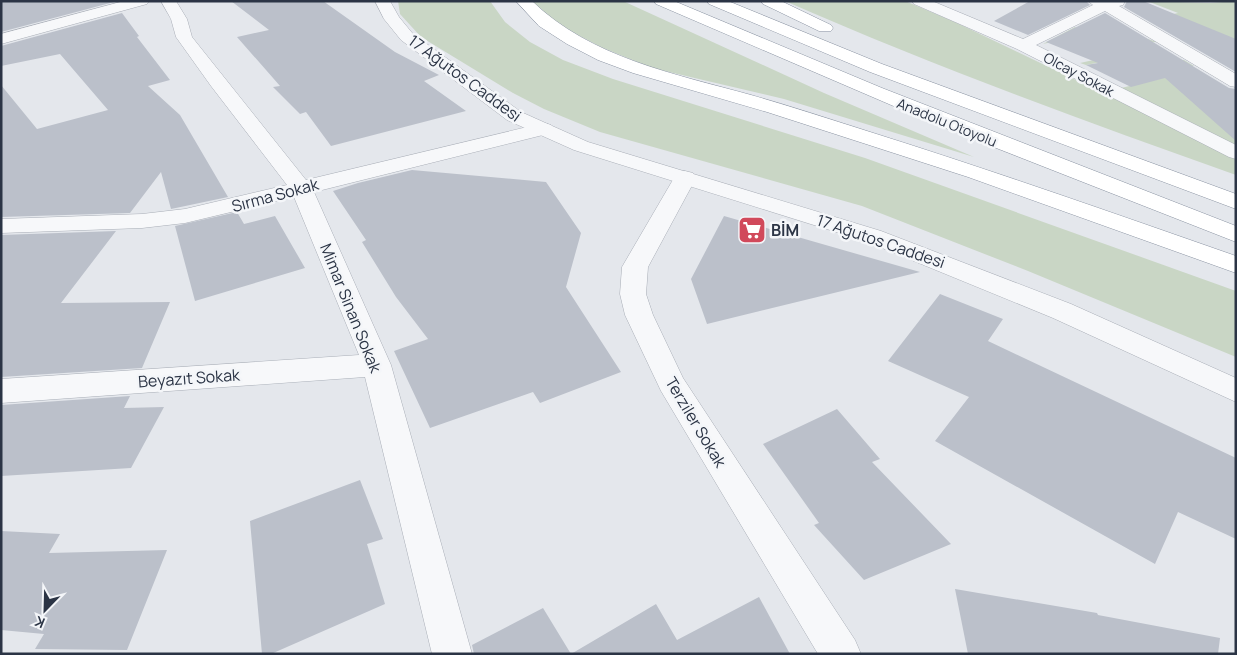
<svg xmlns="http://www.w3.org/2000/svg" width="1237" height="655" viewBox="0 0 1237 655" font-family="Manrope,sans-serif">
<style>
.green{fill:#c9d6c5}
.building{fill:#bbc0ca}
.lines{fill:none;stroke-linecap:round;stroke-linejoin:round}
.minor-casing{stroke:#a9aeb7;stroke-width:1}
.tertiary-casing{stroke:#a9aeb7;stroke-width:1}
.motorway-casing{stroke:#8b94a3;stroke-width:1}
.minor{fill:#f7f8fa;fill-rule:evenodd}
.tertiary{fill:#f7f8fa;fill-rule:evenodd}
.motorway{fill:#fff;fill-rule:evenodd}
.labels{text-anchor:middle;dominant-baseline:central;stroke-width:5;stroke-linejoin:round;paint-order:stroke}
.far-street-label{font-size:14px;fill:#2b3445;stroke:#f4f6f9}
.street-label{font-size:16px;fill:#2b3445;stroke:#f4f6f9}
.poi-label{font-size:16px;font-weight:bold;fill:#2b3445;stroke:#f4f6f9;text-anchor:start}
</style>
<rect width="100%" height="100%" fill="#e4e7ec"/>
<path class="green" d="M398,1H490L505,22L530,42L563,60L613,79L865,158L1236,291V357L1028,271L862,206L600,132L544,109L513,93L421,37L400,14Z
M532,1H623L824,93L974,157L784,99L652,68L603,48L572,32L543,13Z
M785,1H905L955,22L1236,157V175C1084,121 933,66 785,1Z
M1147,1L1210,3L1236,1V40L1150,19L1178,13Z
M1075,27L1090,38L1137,36L1158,42L1122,43L1145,61L1184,60L1194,66L1155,67L1236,139V148L1121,88L1159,79L1116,59L1086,65L1080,63L1107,57L1069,38L1043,44Z"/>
<path class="building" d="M1,1H114V2L1,32Z
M231,1H323L395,52L439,75L424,81L466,111L331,146L306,112L300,114L273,87L280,86L237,37L269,30Z
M1030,1H1086L1090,5L1028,35L994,21Z
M1127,1H1143L1236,39V72L1124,7Z
M122,13L139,36L137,37L170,80L148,86L180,115L228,197L171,209L161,172L130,213L1,217V85L37,129L108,110L60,54L1,66V46Z
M1105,13L1229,88L1236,89V141L1165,78L1131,87L1086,65L1098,63L1046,42Z
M412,170L546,182L581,233L566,287L621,372L540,403L533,392L430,428L394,351L428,339L396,297L362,242L366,240L333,191L358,183Z
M237,212L244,224L275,216L305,268L195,301L175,226Z
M724,216L920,272L707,324L691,279Z
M116,231L61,303L170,302L142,368L1,377V235Z
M940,294L1003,319L988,341L1236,458V539L1178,512L1155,564L935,441L969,397L888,361Z
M130,396L124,408L164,407L131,468L1,476V405Z
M837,409L880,459L872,462L951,544L864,580L814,525L819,523L763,444Z
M360,480L383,539L367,544L385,604L271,654H262L250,521Z
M1,531L60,534L49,553L167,550L127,650L35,649L44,634L1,630Z
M955,589L1097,613L1098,615L1220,638L1218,654H968Z
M759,597L790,654H571L656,604L677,640Z
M543,608L571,654H474L472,645Z"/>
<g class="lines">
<defs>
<path id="minor" d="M124,1H149L147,4L1,44V34Z
M161,1H176L187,19L192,37L306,180L544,123L551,125L554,129L551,133L314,192L391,365L472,654H432L365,377L1,403V379L359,355L294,197L185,223L142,228L1,233V219L142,214L185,209L287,185L211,86L176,37L171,19Z
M912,1H932L1023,39L1093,5L1088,1H1125L1123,5L1119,6L1236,74V87L1230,86L1105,11L1036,45L1236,145V159L1229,157L1017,49L914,4Z
M685,171L693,173L696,178L648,267L646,294L653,315L683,378L855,640L861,654H818L661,391L625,315L620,294L622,267L674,178L677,173Z"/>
<path id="tertiary" d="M375,1H390L399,17L413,34L521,112L588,142L881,231L1071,304L1236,378V402L1053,318L865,241L574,150L507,120L401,40L384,19Z"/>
<path id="motorway" d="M516,1H532C591,58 675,74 751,95C790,106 829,119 867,131C991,170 1113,213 1236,256V273L968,177L767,112L633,73L598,60L567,44L539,26Z
M654,1H674L882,88L1236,226V242L940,126L656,4Z
M707,1H728L882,64L1236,194V209L870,72L709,4Z
M761,1H781L831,25L833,28L831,31H819L763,4Z"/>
</defs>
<use href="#minor" class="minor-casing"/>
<use href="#tertiary" class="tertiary-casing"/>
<use href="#motorway" class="motorway-casing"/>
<use href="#minor" class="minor"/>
<use href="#tertiary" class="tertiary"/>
<use href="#motorway" class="motorway"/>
</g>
<defs>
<symbol id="supermarket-square" viewBox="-11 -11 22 22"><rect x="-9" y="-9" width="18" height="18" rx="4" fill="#d1495b" stroke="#f4f6f9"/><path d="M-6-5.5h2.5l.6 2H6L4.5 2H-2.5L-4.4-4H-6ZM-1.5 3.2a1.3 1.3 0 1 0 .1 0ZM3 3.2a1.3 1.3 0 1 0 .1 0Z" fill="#fff"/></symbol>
</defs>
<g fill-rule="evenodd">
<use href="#supermarket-square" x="736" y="214" width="32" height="32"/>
</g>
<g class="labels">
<g class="far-street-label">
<text transform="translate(1079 74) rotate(28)">Olcay Sokak</text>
<text transform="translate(947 122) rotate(22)">Anadolu Otoyolu</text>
</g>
<g class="street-label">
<text transform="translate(465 78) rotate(36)">17 Ağutos Caddesi</text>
<text transform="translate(275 195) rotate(-15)">Sırma Sokak</text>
<text transform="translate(881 241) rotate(19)">17 Ağutos Caddesi</text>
<text transform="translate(351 308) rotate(68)">Mimar Sinan Sokak</text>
<text transform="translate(189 378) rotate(-4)">Beyazıt Sokak</text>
<text transform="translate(696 422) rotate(59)">Terziler Sokak</text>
</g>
<g class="poi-label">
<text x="771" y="230">BİM</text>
</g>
</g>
<rect width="1237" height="655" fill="none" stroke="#2b3445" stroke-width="5"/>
<g transform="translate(45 610) rotate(203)" stroke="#f4f6f9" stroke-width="4" paint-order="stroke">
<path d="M0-4L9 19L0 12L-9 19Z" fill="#2b3445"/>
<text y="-8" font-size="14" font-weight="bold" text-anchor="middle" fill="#2b3445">K</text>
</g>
</svg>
